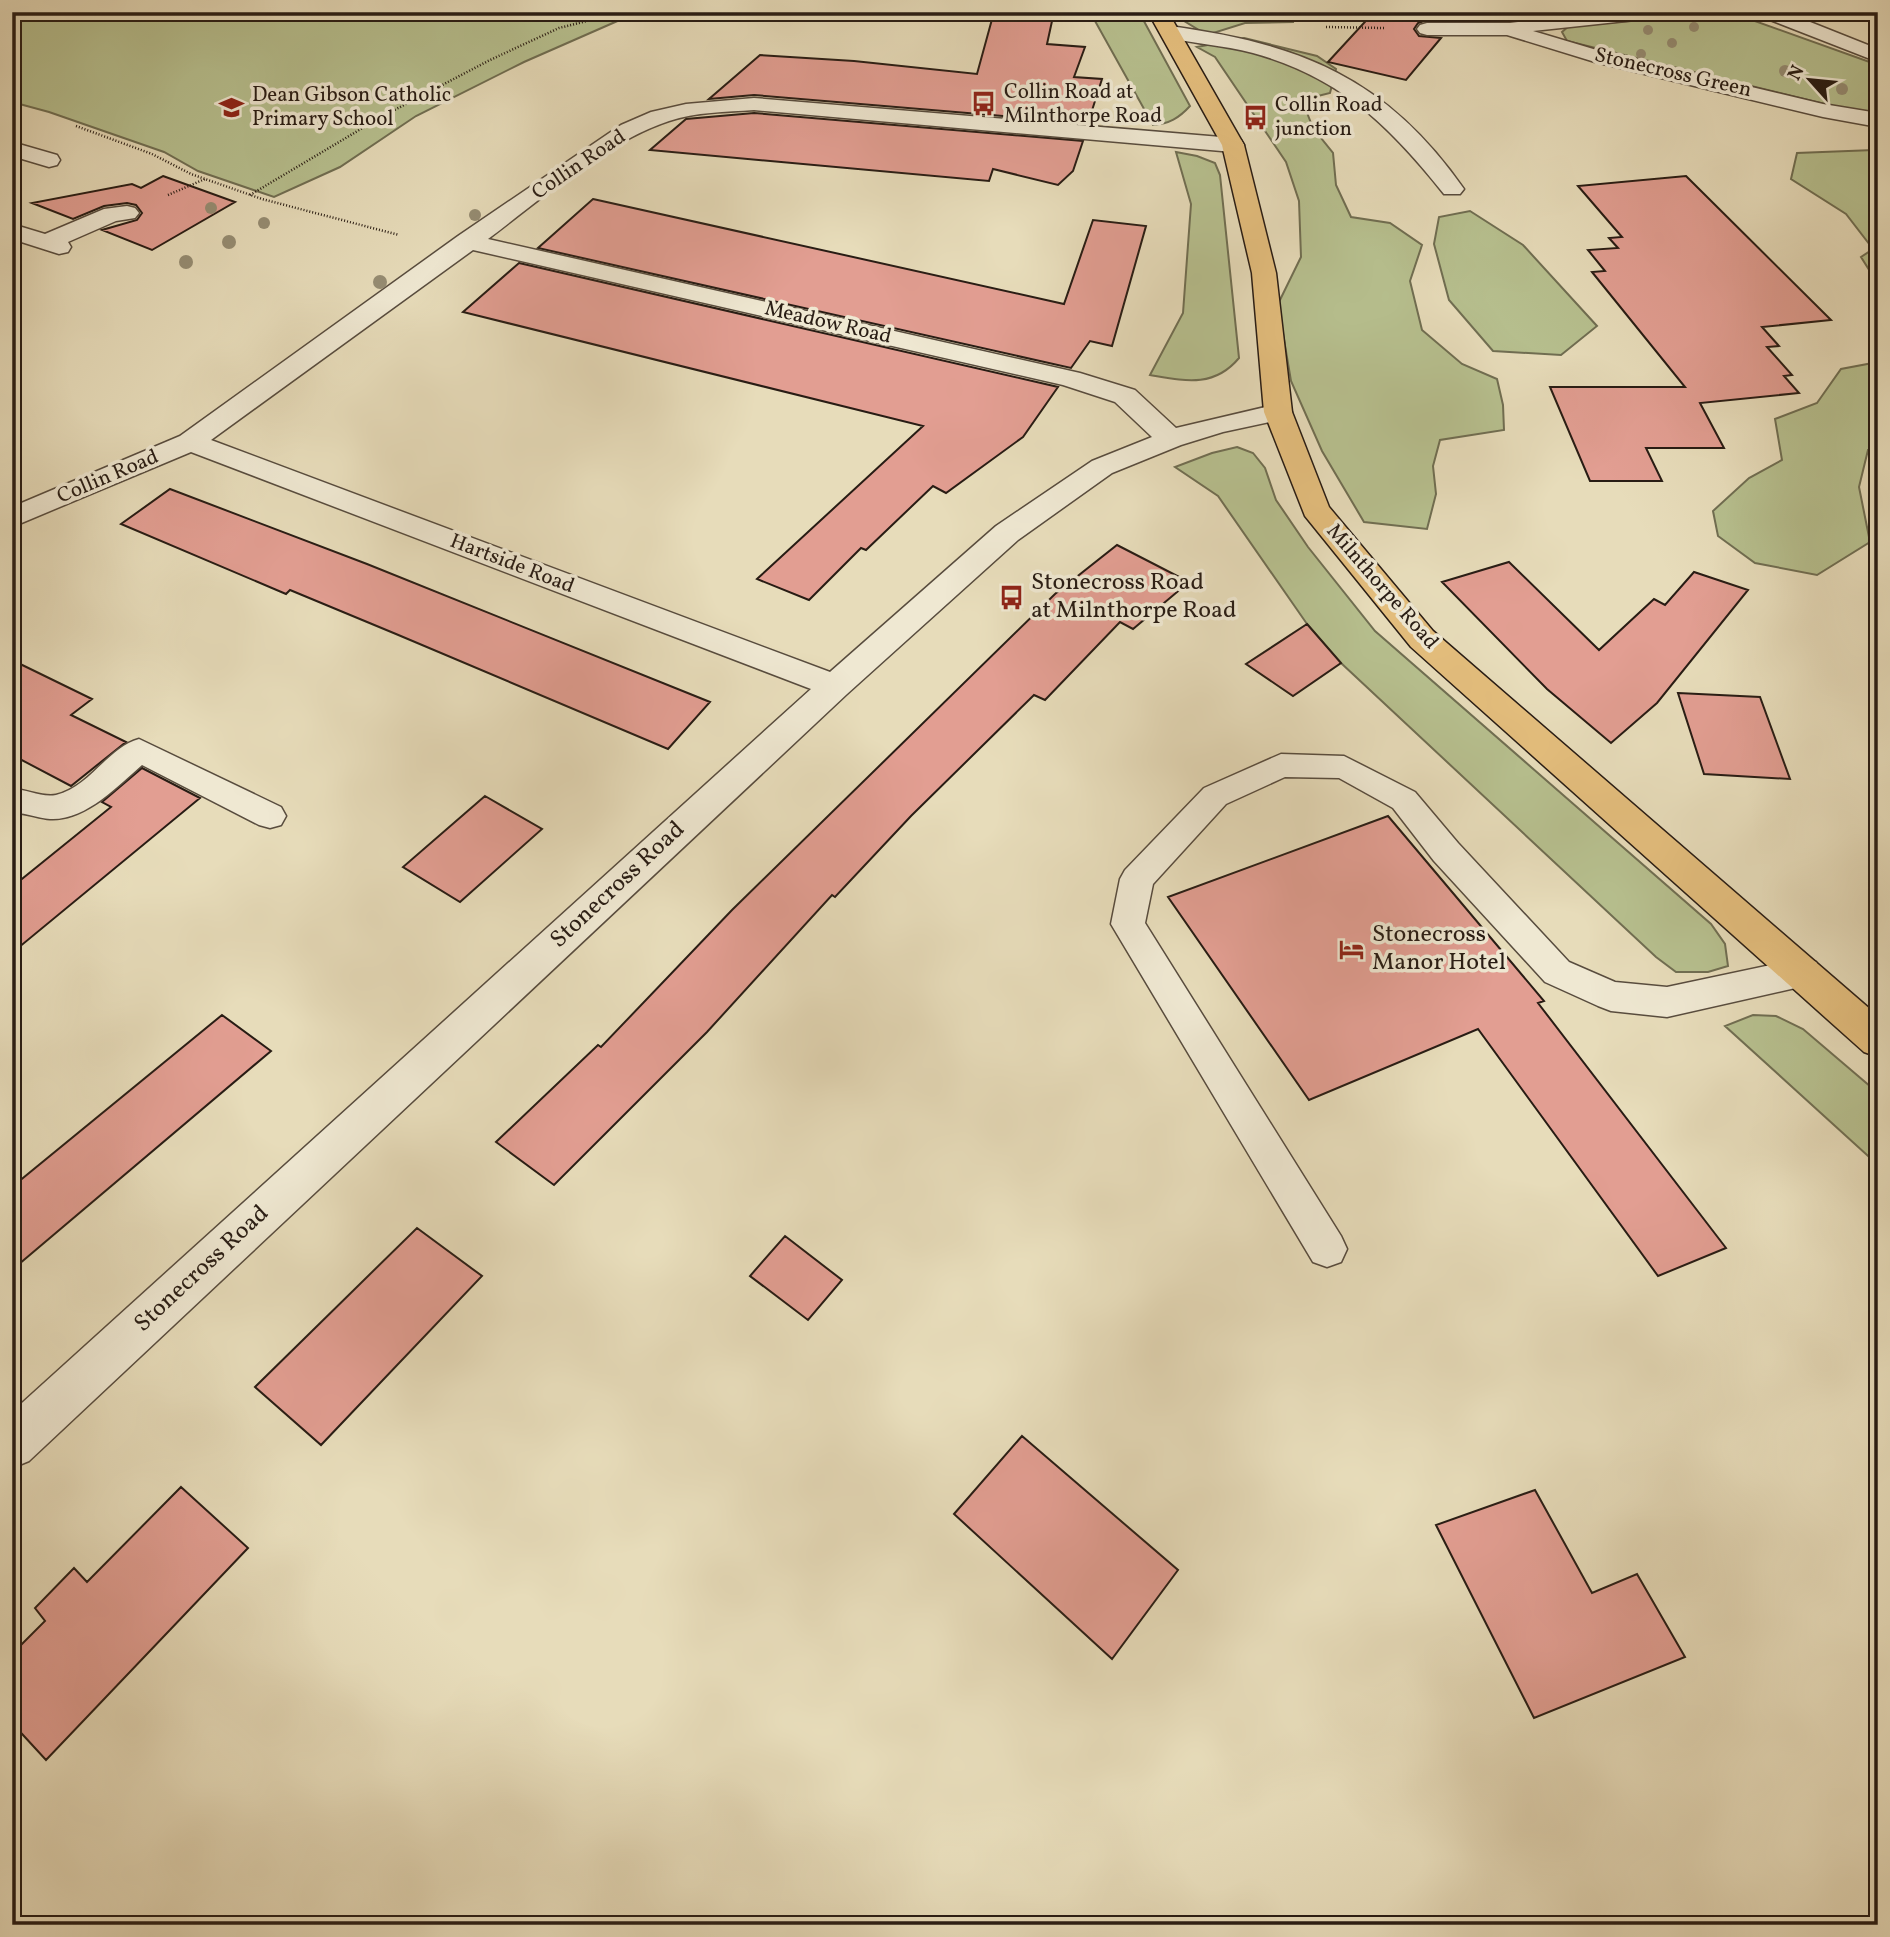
<svg xmlns="http://www.w3.org/2000/svg" width="1890" height="1937" viewBox="0 0 1890 1937" font-family="Vollkorn,serif">
<style>
.green{fill:#b7c08f;stroke:#706e52;stroke-width:2}
.building{fill:#e29e92;stroke:#281c14;stroke-width:2}
.lines{fill:none;stroke-linecap:round;stroke-linejoin:round}
.lane-casing{stroke:#584c3e;stroke-width:3}
.street-casing{stroke:#584c3e;stroke-width:3}
.highway-casing{stroke:#281c14;stroke-width:3}
.path{stroke:#281c14;stroke-width:2.5;stroke-dasharray:1 2;stroke-linecap:butt}
.lane{fill:#efe8d2;fill-rule:evenodd}
.street{fill:#efe8d2;fill-rule:evenodd}
.highway{fill:#e4be7d;fill-rule:evenodd}
.tree{fill:#968d73}
.labels{text-anchor:middle;dominant-baseline:central;stroke-width:7;stroke-linejoin:round;paint-order:stroke}
.far-street-label{font-size:21px;fill:#281c14;stroke:#efe8d2}
.far-poi-label{font-size:21px;fill:#281c14;stroke:#efe8d2;text-anchor:start}
.poi-label{font-size:24px;fill:#281c14;stroke:#efe8d2;text-anchor:start}
.street-label{font-size:24px;fill:#281c14;stroke:#efe8d2}
</style>
<rect width="100%" height="100%" fill="#e7dcba"/>
<filter id="stains"><feTurbulence type="fractalNoise" baseFrequency=".00286" numOctaves="4"/><feColorMatrix values="0 0 0 0 .2 0 0 0 0 .09 0 0 0 0 .02 0 0 0 .5 -.17"/></filter>
<radialGradient id="worn" r=".72"><stop offset=".6" stop-color="#630" stop-opacity="0"/><stop offset="1" stop-color="#630" stop-opacity=".3"/></radialGradient>
<path class="green" d="M12,12H638L524,62L416,116L340,167L274,197L198,171L164,152L49,112L12,102Z
M1090,12H1139L1190,106C1179,118 1169,124 1153,125Z
M1179,12H1236L1272,21L1294,22L1245,23L1207,35L1181,19Z
M1726,13L1738,15L1878,65V112L1853,111L1567,41L1562,32L1569,26Z
M1244,38L1317,56L1336,69L1330,93L1302,100L1313,128L1333,153L1336,185L1351,217L1390,223L1422,245L1410,281L1422,330L1462,364L1497,379L1503,405L1504,430L1440,440L1433,466L1436,494L1427,529L1364,522L1322,451L1291,381L1278,304L1301,257L1299,201L1286,162L1215,57L1197,47Z
M1874,150L1878,154V284L1861,257L1873,249L1846,214L1791,179L1797,153Z
M1176,152L1197,156L1215,163L1220,175L1239,358C1214,388 1185,381 1150,375L1183,313L1191,204Z
M1470,211L1523,245L1597,326L1561,355L1493,351L1449,300L1434,244L1439,217Z
M1878,362V449L1868,450L1859,487L1870,542L1817,575L1755,563L1718,536L1713,511L1749,478L1782,460L1775,419L1817,403L1841,369Z
M1237,447L1253,453L1265,468L1276,500L1308,547L1375,631L1711,924L1725,944L1728,966L1708,972H1676L1656,957L1341,663L1307,624L1218,496L1175,467L1212,453Z
M1753,1015L1776,1016L1803,1029L1878,1093V1165L1725,1026Z"/>
<path class="building" d="M994,12H1054L1047,44L1085,47L1074,77L1102,79L1088,123L754,95L709,99L760,55L854,61L977,74Z
M1374,12H1462L1455,20H1427L1418,23L1414,29L1419,36L1441,38L1406,80L1328,62Z
M754,113L1083,141L1073,171L1058,185L993,169L989,181L650,150L686,119Z
M163,176L235,202L152,250L102,230L137,220L142,213L136,205L127,203L104,206L73,219L32,203L132,184L141,188Z
M1686,176L1831,320L1762,327L1779,346L1767,347L1792,375L1784,376L1799,393L1700,403L1724,448H1646L1662,481H1590L1550,387H1685L1592,272L1605,271L1588,250L1618,248L1609,238L1622,237L1578,186Z
M593,199L1064,304L1093,220L1146,226L1112,346L1090,341L1071,368L538,248Z
M519,263L1058,387L1023,437L946,493L933,486L866,550L861,548L809,600L757,579L923,426L463,312Z
M170,489L367,564L710,702L668,749L396,634L290,590L286,594L121,524Z
M1117,545L1189,582L1133,629L1120,622L1045,700L1034,695L911,816L835,897L832,895L707,1032L554,1185L496,1142L598,1045L601,1047L732,910L1055,594Z
M1509,562L1599,650L1654,599L1665,605L1694,572L1748,590L1657,703L1611,743L1547,689L1442,582Z
M1307,624L1341,663L1293,696L1246,664Z
M12,660L92,699L71,715L126,742L71,786L16,757L12,760Z
M1678,693L1760,697L1790,779L1704,774Z
M142,768L200,798L12,953V887L111,807L102,802Z
M485,796L542,829L460,902L403,867Z
M1388,816L1544,1001L1538,1003L1726,1248L1658,1276L1478,1029L1309,1100L1168,897Z
M222,1015L271,1051L12,1270V1187Z
M417,1228L482,1276L321,1445L255,1387Z
M785,1236L842,1280L808,1320L750,1276Z
M1022,1436L1178,1570L1112,1659L954,1514Z
M181,1487L248,1548L46,1760L12,1723V1654L45,1621L35,1608L74,1568L87,1582Z
M1535,1490L1592,1593L1637,1574L1685,1657L1534,1718L1436,1525Z"/>
<g class="lines">
<defs>
<path id="lane" d="M139,739L281,807L286,816L281,825L270,828L259,825L142,765C118,786 85,821 50,819C37,818 25,812 12,813V789C27,789 42,798 56,795C90,787 107,748 139,739Z
M1281,754L1344,756L1415,792L1458,843L1569,962L1615,982L1667,987L1804,958L1816,962L1822,972L1816,982L1804,986L1667,1017L1611,1011L1598,1006L1545,982L1434,861L1393,808L1339,778L1285,777L1226,804L1153,884L1145,923L1341,1236L1347,1249L1341,1262L1327,1267L1313,1262L1111,924L1120,879L1125,870L1204,788Z"/>
<path id="street" d="M1597,12H1664L1654,18L1533,31L1600,51L1823,104L1878,113V127L1823,117L1595,62L1507,35H1427L1420,33L1417,29L1420,25L1427,23H1510Z
M1757,12H1785L1878,49V62L1760,16Z
M1170,26C1300,44 1386,77 1464,189L1460,194H1444C1389,125 1340,77 1253,53C1223,45 1192,44 1163,36L1160,32L1163,28Z
M754,98L1233,138L1241,140L1244,145L1241,150L1233,152L754,110C726,112 696,112 669,121C607,141 540,200 488,239L1080,373L1135,390L1176,428L1278,404L1288,406L1292,412L1288,418L1223,432L1181,445L1112,473L1018,540L847,694L29,1461L12,1468V1412L811,689L191,452L12,527V507L180,436L458,236L621,125L651,112L686,104ZM473,250L1063,385L1115,402L1152,437L1092,461L996,526L830,672L211,440Z
M12,142L57,155L60,160L57,165L49,167L12,156Z
M127,206L135,208L139,213L135,218L116,221L68,242L71,247L68,252L59,254L12,239V224L45,234L104,209Z"/>
<path id="highway" d="M1148,12H1168L1244,145L1276,273L1292,412L1329,507L1433,631L1878,1016V1057L1864,1052L1411,647L1305,516L1264,412L1252,273L1222,145Z"/>
</defs>
<use href="#lane" class="lane-casing"/>
<use href="#street" class="street-casing"/>
<use href="#highway" class="highway-casing"/>
<path class="path" d="M1326,27L1384,28
M76,126L152,154L191,174L262,199L399,235
M168,195L205,179
M250,195L381,117L490,60L559,28L623,12"/>
<use href="#lane" class="lane"/>
<use href="#street" class="street"/>
<use href="#highway" class="highway"/>
</g>
<g class="tree">
<circle cx="1694" cy="27" r="5"/>
<circle cx="1648" cy="30" r="5"/>
<circle cx="1672" cy="43" r="5"/>
<circle cx="1641" cy="54" r="5"/>
<circle cx="1785" cy="71" r="6"/>
<circle cx="1842" cy="89" r="6"/>
<circle cx="211" cy="208" r="6"/>
<circle cx="475" cy="215" r="6"/>
<circle cx="264" cy="223" r="6"/>
<circle cx="229" cy="242" r="7"/>
<circle cx="186" cy="262" r="7"/>
<circle cx="380" cy="282" r="7"/>
</g>
<defs>
<symbol id="bus-bare" viewBox="-9 -9 18 18"><path d="M-5-6H5V4H4V6H2V4H-2V6H-4V4H-5ZM-3.5-4V0h7V-4ZM-3.5 1.2v1.5H-2V1.2ZM2 1.2v1.5H3.5V1.2Z" fill="#8f2418" stroke="#efe8d2" stroke-width="2.5" paint-order="stroke"/></symbol>
<symbol id="school-bare" viewBox="-9 -9 18 18"><path d="M0-5L7-2L0 1L-7-2ZM-4 1L0 2.5L4 1V4Q0 6-4 4Z" fill="#8f2418" stroke="#efe8d2" stroke-width="2.5" paint-order="stroke"/></symbol>
<symbol id="hotel-bare" viewBox="-9 -9 18 18"><path d="M-6-4.5h1.5V1H6V5H4.5V3h-9V5H-6ZM-4 0a1.8 1.8 0 1 1 3.6 0ZM.5 0V-2.5h3Q6-2.5 6 0Z" fill="#8f2418" stroke="#efe8d2" stroke-width="2.5" paint-order="stroke"/></symbol>
</defs>
<g fill-rule="evenodd">
<use href="#bus-bare" x="966" y="86" width="35" height="35"/>
<use href="#school-bare" x="214" y="90" width="35" height="35"/>
<use href="#bus-bare" x="1238" y="100" width="35" height="35"/>
<use href="#bus-bare" x="994" y="580" width="35" height="35"/>
<use href="#hotel-bare" x="1334" y="932" width="35" height="35"/>
</g>
<g class="labels">
<g class="far-street-label">
<text transform="translate(1673 73) rotate(13)">Stonecross Green</text>
<text transform="translate(579 165) rotate(-34)">Collin Road</text>
<text transform="translate(828 323) rotate(13)">Meadow Road</text>
<text transform="translate(108 477) rotate(-23)">Collin Road</text>
<text transform="translate(512 564) rotate(21)">Hartside Road</text>
<text transform="translate(1382 587) rotate(49)">Milnthorpe Road</text>
</g>
<g class="far-poi-label">
<text x="1004" y="92">Collin Road at<tspan x="1004" dy="24">Milnthorpe Road</tspan></text>
<text x="252" y="95">Dean Gibson Catholic<tspan x="252" dy="24">Primary School</tspan></text>
<text x="1275" y="105">Collin Road<tspan x="1275" dy="24">junction</tspan></text>
</g>
<g class="poi-label">
<text x="1031" y="583">Stonecross Road<tspan x="1031" dy="28">at Milnthorpe Road</tspan></text>
<text x="1372" y="935">Stonecross<tspan x="1372" dy="28">Manor Hotel</tspan></text>
</g>
<g class="street-label">
<text transform="translate(618 885) rotate(-43)">Stonecross Road</text>
<text transform="translate(202 1269) rotate(-43)">Stonecross Road</text>
</g>
</g>
<rect width="1890" height="1937" fill="none" stroke="#e7dcba" stroke-width="42"/>
<rect x="14" y="14" width="1862" height="1909" fill="none" stroke="#281c14" stroke-width="3.5"/>
<rect x="21" y="21" width="1848" height="1895" fill="none" stroke="#281c14" stroke-width="2"/>
<g transform="translate(1810 80) rotate(297)" stroke="#efe8d2" stroke-width="5" paint-order="stroke">
<path d="M0-5L12 26L0 18L-12 26Z" fill="#281c14"/>
<text y="-10" font-size="19" font-weight="bold" text-anchor="middle" fill="#281c14">N</text>
</g>
<rect width="100%" height="100%" filter="url(#stains)"/>
<rect width="100%" height="100%" fill="url(#worn)"/>
</svg>
